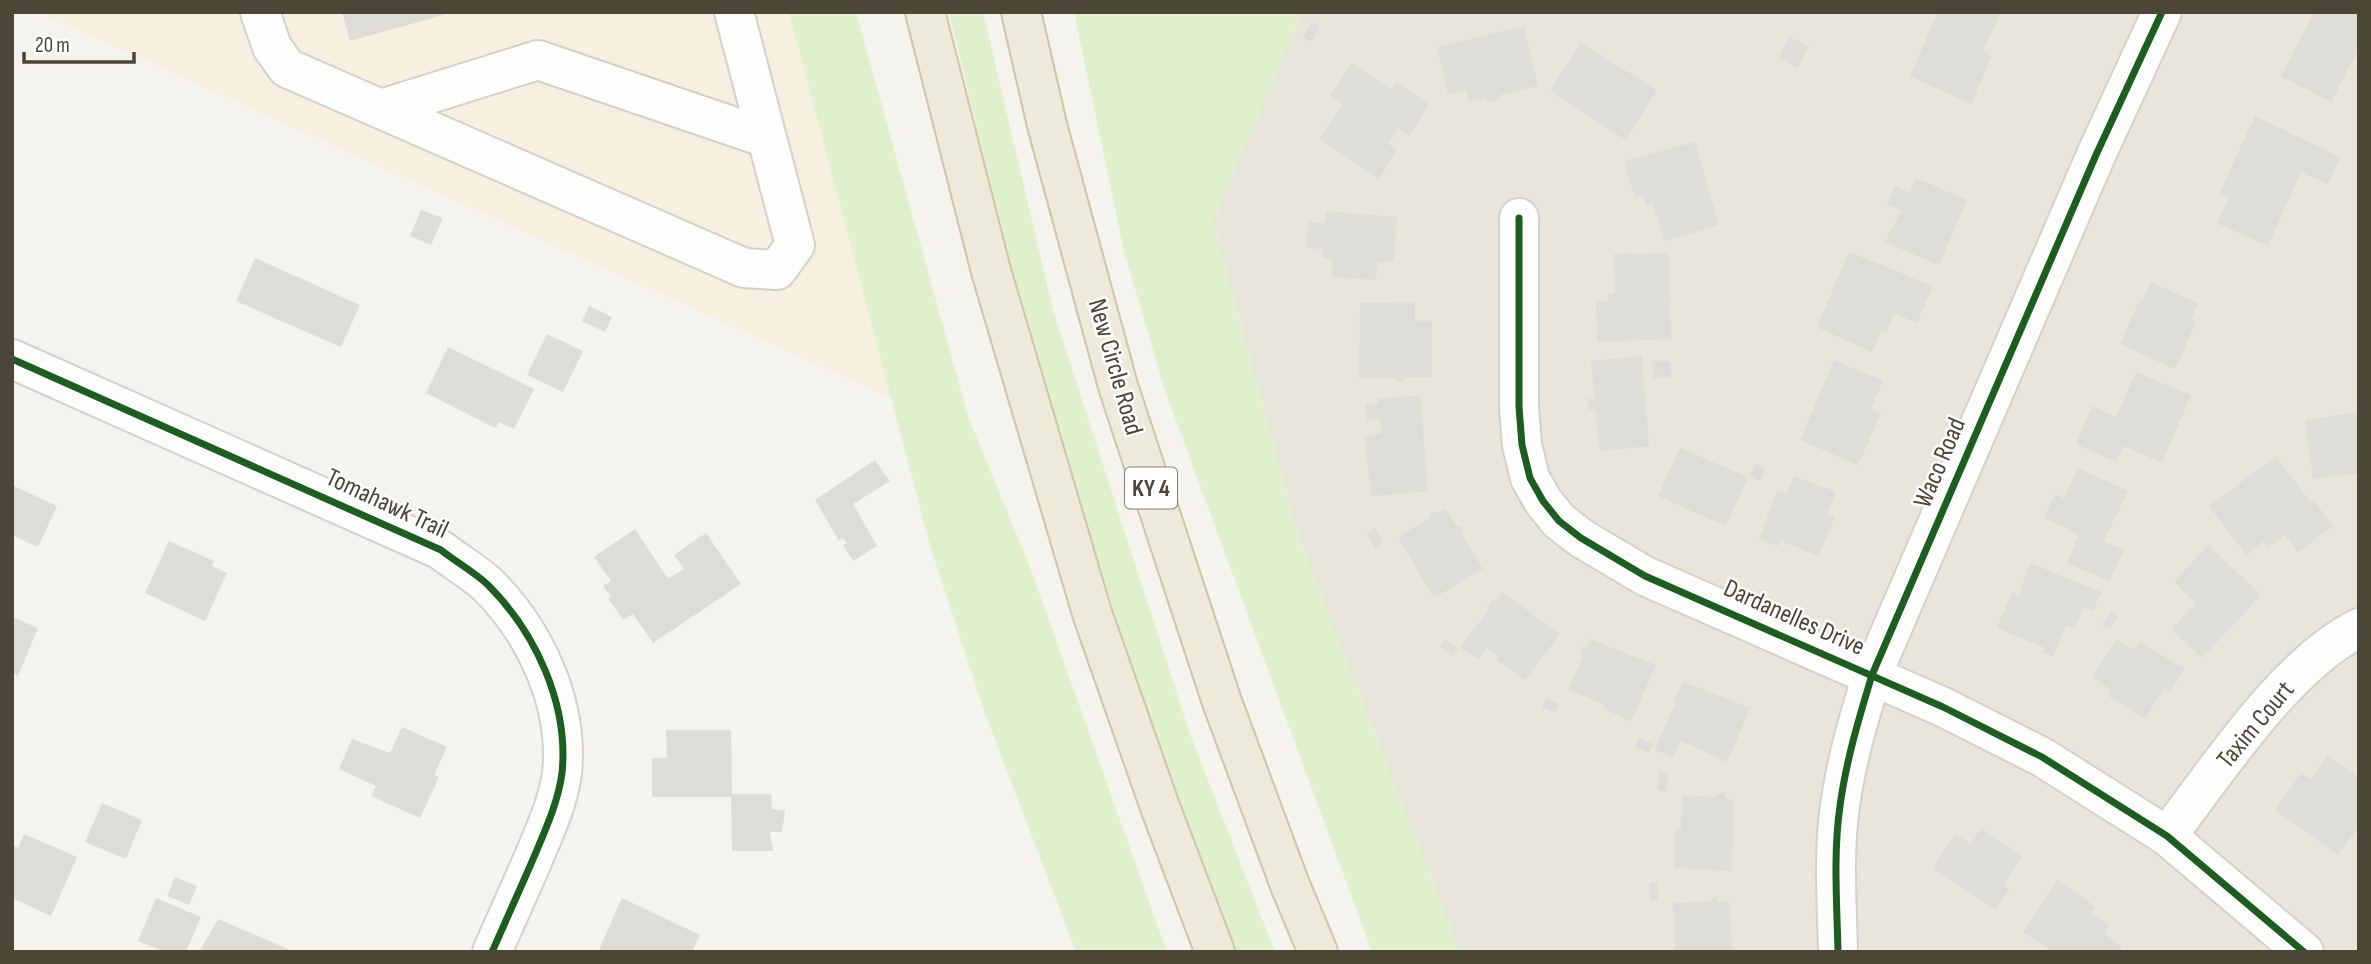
<svg xmlns="http://www.w3.org/2000/svg" width="2371" height="964" viewBox="0 0 2371 964" font-family="'Sofia Sans Condensed',sans-serif">
<style>
.residential{fill:#e8e5db}
.commercial{fill:#f7f0e0}
.green{fill:#def1cc}
.building{fill:#dedcd6}
.lines{fill:none;stroke-linecap:round;stroke-linejoin:round}
.minor-casing{stroke:#d2d1cb;stroke-width:42}
.highway-casing{stroke:#cfc4a6;stroke-width:42}
.minor{stroke:#fdfdfc;stroke-width:38}
.highway{stroke:#ede9db;stroke-width:38}
.cycleway-casing{stroke:#fff;stroke-width:11}
.cycleway{stroke:#1b5e20;stroke-width:7}
.labels{text-anchor:middle;dominant-baseline:central;stroke-width:5;stroke-linejoin:round;paint-order:stroke}
.shield{fill:#fff;stroke:#827e73;stroke-width:2}
.shield-label{font-size:24px;font-weight:bold;fill:#4c4637}
.street-label{font-size:26px;fill:#4c4637;stroke:#fff}
</style>
<rect width="100%" height="100%" fill="#f4f3ee"/>
<path class="residential" d="M1301,12H2359V952H1460L1299,539L1213,222Z"/>
<path class="commercial" d="M38,12H790L891,398Z"/>
<path class="green" d="M789,12H856L968,416L1031,570L1167,952H1076L986,716L931,549Z
M949,12H983L1053,310L1190,734L1275,952H1237L1150,727L1019,303Z
M1074,12H1301L1213,222L1299,539L1460,952H1372L1164,388L1124,251Z"/>
<path class="building" d="M342,12H451V13L350,41Z
M1938,12H2001L1983,51L1992,56L1971,104L1910,76Z
M2314,12H2359V48L2331,102L2281,76Z
M1311,22L1320,26L1312,42L1303,37Z
M1524,26L1538,86L1500,95V99L1487,102L1486,98L1469,102L1466,90L1448,94L1437,47Z
M1789,37L1809,46L1798,68L1778,58Z
M1581,43L1657,90L1626,140L1550,91Z
M1352,63L1391,89L1396,82L1429,104L1409,136L1398,129L1388,144L1397,150L1379,179L1319,139L1343,104L1330,96Z
M2255,116L2340,157L2328,184L2301,172L2268,246L2217,223L2229,198L2219,194Z
M1695,142L1719,225L1664,241L1653,204L1646,206L1643,196L1635,198L1624,161Z
M1916,178L1967,200L1939,265L1885,242L1901,211L1887,205L1895,186L1909,192Z
M421,210L443,218L431,245L410,236Z
M1326,211L1397,217L1394,262H1377L1376,280L1332,277L1333,259L1322,258L1323,249L1306,248L1308,222L1325,223Z
M1849,252L1933,286L1917,323L1894,313L1886,333L1881,331L1872,352L1817,327Z
M1669,253L1671,339L1597,342L1596,301H1608V293H1615L1614,254Z
M255,258L360,305L341,347L236,301Z
M2151,282L2198,303L2191,320L2196,322L2175,369L2120,344L2140,299L2142,301Z
M1415,302V321H1432V377H1403V381H1395V378H1359L1360,303Z
M589,306L612,317L605,332L582,321Z
M547,334L583,351L563,392L527,375Z
M448,347L534,389L514,429L499,422L495,428L426,393Z
M1642,356L1649,446L1600,451L1595,409L1589,410L1588,399L1595,398L1591,361Z
M1834,360L1883,381L1871,409L1881,413L1858,465L1800,440Z
M1652,361H1670L1671,377L1653,378Z
M2136,372L2191,395L2162,463L2123,446L2116,462L2076,444L2092,406L2116,417Z
M1420,395L1428,491L1371,496L1365,437L1381,433L1380,418L1367,420L1365,404L1378,403V399Z
M2359,412V473L2313,479L2305,420Z
M1680,448L1748,477L1726,526L1658,496Z
M2276,456L2310,502L2313,499L2333,526L2298,552L2285,535L2268,547L2264,541L2246,555L2209,506Z
M875,460L890,481L853,504L877,546L853,561L843,545L847,543L843,538L839,541L815,500Z
M1756,463L1766,470L1760,481L1749,476Z
M2078,468L2128,491L2104,541L2124,550L2109,581L2067,563L2079,534L2044,518L2055,494L2064,499Z
M1794,476L1836,492L1827,513L1835,516L1819,556L1781,541L1778,546L1759,539L1777,491L1787,494Z
M12,485L57,506L38,547L12,535Z
M1446,508L1457,527L1460,525L1465,532L1461,534L1483,569L1434,598L1398,537L1431,517L1430,514L1435,511L1437,514Z
M1375,528L1384,542L1375,548L1367,535Z
M635,529L668,579L684,569L674,555L706,533L741,584L653,643L633,614L623,620L608,598L611,597L603,586L611,581L594,557Z
M169,541L214,561L212,566L227,573L205,621L145,593Z
M2208,545L2261,595L2202,658L2171,629L2196,603L2174,582Z
M2030,563L2101,592L2093,611L2083,608L2075,629L2066,625L2053,657L2043,652L2045,648L1997,628L2012,592L2019,595Z
M1502,592L1560,634L1525,680L1497,660L1499,657L1487,648L1478,660L1460,647L1489,609L1487,607L1493,599L1495,601Z
M2111,611L2118,615L2110,629L2102,625Z
M12,617L38,628L18,676L12,673Z
M1445,639L1458,648L1452,656L1439,646Z
M1590,639L1656,665L1631,721L1604,709L1605,705L1568,690L1583,656L1580,654L1583,646L1586,648Z
M2116,639L2135,650L2140,641L2184,669L2170,692L2164,688L2145,719L2108,696L2111,690L2092,677Z
M1684,682L1750,708L1727,762L1680,740L1673,757L1655,750L1676,701L1674,699Z
M1546,697L1559,704L1555,713L1542,707Z
M402,727L447,747L434,775L439,777L420,818L371,796L376,786L339,769L352,739L390,753Z
M666,730H731L732,794H771L772,809L785,810L782,832H770L773,851H732L731,797H652V758H667Z
M1638,738L1653,744L1649,753L1635,747Z
M2328,755L2359,777V826L2338,855L2275,810L2301,773L2310,780Z
M1659,772H1668L1667,791L1658,790Z
M1717,794H1725V799L1734,800L1732,871L1674,868L1675,829H1681L1682,795L1717,797Z
M102,803L142,820L126,859L85,842Z
M1981,828L2022,856L2004,885L2010,889L1995,910L1933,868L1955,834L1971,844Z
M24,834L77,857L51,916L12,898V845L18,848Z
M175,877L197,886L189,905L167,896Z
M2057,880L2096,907L2091,913L2109,925L2104,934L2122,946L2118,952H2053L2023,932Z
M1649,883H1657L1658,901H1650Z
M1717,897V901H1729L1733,952H1675L1673,903L1711,901V898Z
M156,898L201,917L186,952H165L138,941Z
M622,898L700,935L692,952H598Z
M218,919L295,952H199Z"/>
<g class="lines">
<defs>
<path id="minor" d="M260,12L272,47L287,68L744,268L777,270L795,245L734,12
M381,109L538,60L767,138
M1519,218V407L1522,445L1530,478L1543,501L1559,521L1581,538L1645,576L1943,707L2042,757L2167,836L2304,952
M12,359L441,550C456,562 474,572 488,585C536,633 569,705 562,773C558,804 543,835 531,864C518,893 505,922 492,952
M2167,836C2217,771 2285,665 2359,628
M1838,952C1837,904 1833,854 1840,806C1846,761 1859,718 1872,675L2096,155L2162,12"/>
<path id="highway" d="M925,12L991,271L1092,613L1160,807L1215,952
M1021,12L1047,125L1118,386L1222,702L1290,885L1318,952"/>
</defs>
<use href="#minor" class="minor-casing"/>
<use href="#highway" class="highway-casing"/>
<use href="#minor" class="minor"/>
<use href="#highway" class="highway"/>
<defs>
<path id="cycleway" d="M1519,218V407L1522,445L1530,478L1543,501L1559,521L1581,538L1645,576L1943,707L2042,757L2167,836L2304,952
M12,359L441,550C456,562 474,572 488,585C536,633 569,705 562,773C558,804 543,835 531,864C518,893 505,922 492,952
M1838,952C1837,904 1833,854 1840,806C1846,761 1859,718 1872,675L2096,155L2162,12"/>
</defs>
<use href="#cycleway" class="cycleway-casing"/>
<use href="#cycleway" class="cycleway"/>
</g>
<g class="labels">
<rect class="shield" x="1125" y="467.5" width="52" height="41" rx="5"/>
<g class="shield-label">
<text x="1151" y="488">KY 4</text>
</g>
<g class="street-label">
<text transform="translate(1115 367) rotate(74)">New Circle Road</text>
<text transform="translate(1940 463) rotate(-67)">Waco Road</text>
<text transform="translate(387 504) rotate(25)">Tomahawk Trail</text>
<text transform="translate(1794 618) rotate(24)">Dardanelles Drive</text>
<text transform="translate(2256 725) rotate(-50)">Taxim Court</text>
</g>
</g>
<rect width="2371" height="964" fill="none" stroke="#4c4637" stroke-width="28"/>
<path d="M24 52v10h110v-10" fill="none" stroke="#4c4637" stroke-width="3.5"/>
<text x="35" y="52" font-size="21" fill="#4c4637" stroke="#ffffff" stroke-width="5" paint-order="stroke">20 m</text>
</svg>
